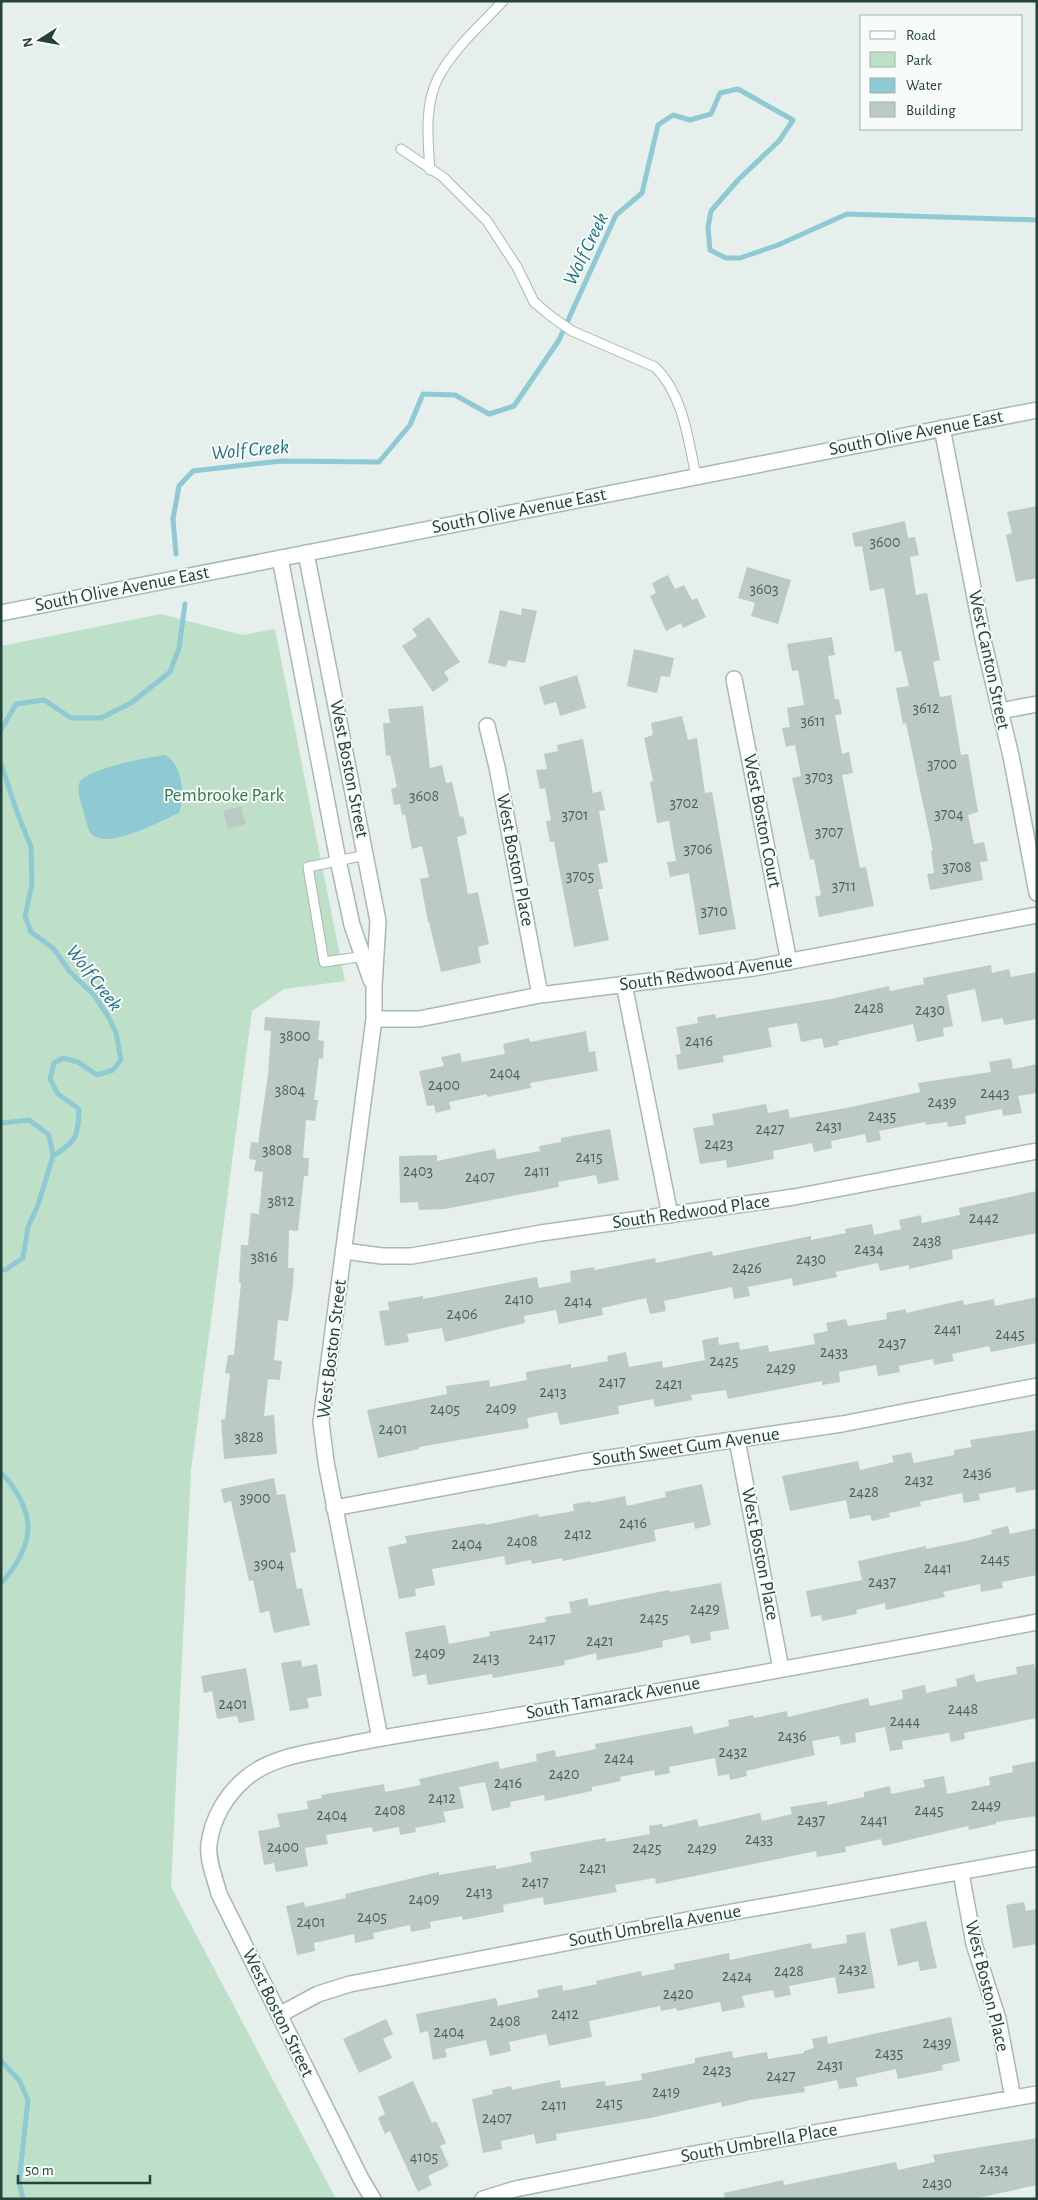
<svg xmlns="http://www.w3.org/2000/svg" width="1038" height="2200" viewBox="0 0 1038 2200" font-family="'Alegreya Sans',sans-serif">
<style>
.green{fill:#bfe0c8}
.water{fill:#8ec9d4}
.lines{fill:none;stroke-linecap:round;stroke-linejoin:round}
.stream{stroke:#8ec9d4;stroke-width:5}
.building{fill:#bbcac4}
.lane-casing{stroke:#a8b8b2;stroke-width:11}
.street-casing{stroke:#a8b8b2;stroke-width:18}
.secondary-casing{stroke:#a4bbb3;stroke-width:18}
.lane{stroke:#fff;stroke-width:9}
.street{stroke:#fff;stroke-width:15}
.secondary{stroke:#fff;stroke-width:15}
.labels{text-anchor:middle;dominant-baseline:central;stroke-width:4;stroke-linejoin:round;paint-order:stroke}
.number-label{font-size:16px;fill:#4a645c}
.street-label{font-size:19px;fill:#24423a;stroke:#f7fbf9}
.park-label{font-size:19px;fill:#2d7a4b;stroke:#f7fbf9}
.water-label{font-size:20px;font-style:italic;fill:#1c6f80;stroke:#f7fbf9}
</style>
<rect width="100%" height="100%" fill="#e6efeb"/>
<path class="green" d="M161,614L242,635L275,629L345,981L284,989L252,1011L191,1471L171,1887L336,2199H1V646Z"/>
<path class="water" d="M165,755C183,765 185,795 179,813C160,821 116,846 96,837C87,834 86,818 83,810C81,802 77,792 79,784C83,769 149,757 165,755Z"/>
<g class="lines">
<path class="stream" d="M176,554L173,519L179,486L193,471L281,461L379,462L410,425L423,394L455,395L489,414L514,406L559,340L616,215L642,193L658,125L673,115L690,120L711,114L720,93L738,89L793,120L779,141L739,179L711,211L708,227L710,250L726,258H740L778,245L847,214L1037,220
M1,730L16,704L44,700L71,718H101L131,703L170,672L179,648L185,604
M1,764L17,812L31,847L32,884L25,916L31,932L54,949L70,972L94,995L108,1016L116,1033L121,1060L113,1070L97,1075L78,1062L63,1058L54,1063L50,1079L58,1094L79,1109C78,1136 77,1141 53,1156
M1,1123L29,1120L49,1135L53,1156L38,1205L28,1227L23,1258L5,1270H1
M1,1473C14,1485 29,1510 28,1528C28,1547 14,1570 1,1583
M1,2061L19,2080L28,2100L19,2182L23,2199"/>
</g>
<path class="building" d="M1037,506V578L1016,582L1006,535L1012,533L1007,512Z
M905,521L908,538L915,537L919,555L910,557L916,595L927,593L940,660L933,662L940,697L951,695L961,755L968,754L978,812L968,815L974,844L984,842L988,861L980,862L983,880L930,890L927,874L934,873L931,851H933L906,723L903,724L896,688L909,686L901,651L895,652L884,588L870,591L862,546L855,547L852,533Z
M747,567L791,580L778,624L751,616L755,603L738,598Z
M668,575L675,589L684,585L692,600L697,598L706,617L683,628L681,623L666,631L650,596L656,593L652,583Z
M522,608L537,611L525,663L508,660L506,667L488,663L500,610L521,615Z
M429,617L460,662L444,672L449,680L433,692L402,646L417,636L412,629Z
M832,637L835,655L828,656L835,699H839L842,714L835,715L842,754L849,752L853,773L842,775L860,868L866,867L874,906L819,917L815,897L821,895L814,859L810,860L792,778L801,776L795,745L786,747L782,728L790,727L787,708L804,705L798,670L792,671L787,644Z
M634,649L674,658L670,677L661,676L657,693L627,686Z
M577,675L586,708L560,716L556,702L544,705L539,687Z
M423,706L430,768L442,765L446,783L452,782L460,817L463,816L467,834L457,837L468,894L478,892L489,944L478,947L481,963L441,972L429,922H428L420,879L429,877L422,846L412,849L405,814L402,815L400,804L394,805L391,789L397,787L390,755L386,756L383,723H390L388,709Z
M682,716L688,740L697,738L705,793L712,792L736,929L699,935L689,873L670,877L667,862L676,861L669,821L657,823L650,782L653,781L644,738L653,735L651,723Z
M583,739L593,793L601,791L605,810L599,811L608,862L598,864L603,889H598L609,940L574,947L554,842H550L546,821L551,820L545,788L540,789L536,770L547,769L544,754L558,751L557,745Z
M241,806L246,824L228,829L223,811Z
M991,965L992,973L1009,969L1011,977L1037,972V1019L1004,1025L1003,1018L982,1022L975,989L947,995L953,1026L943,1028L944,1036L917,1042L913,1024L838,1041L839,1045L824,1048L822,1038L801,1042L797,1023L768,1028L772,1047L723,1056L724,1062L678,1070L676,1055L681,1054L676,1027L698,1023L697,1017L715,1014L716,1018L831,999L889,986L890,991L924,984L923,978Z
M265,1017L320,1021L318,1040L324,1041L323,1059L319,1058L314,1100H318L315,1121L306,1120L303,1158H309L308,1176H304L298,1231L289,1230L288,1268H294L293,1285L288,1321L278,1320L274,1360L282,1361L280,1380L268,1379L264,1416L274,1415L277,1454L224,1459L221,1420L225,1419L230,1374L225,1373L228,1355H234L241,1283H239L241,1245H248L251,1213L259,1214L263,1172L254,1171L256,1160L249,1159L251,1142L258,1143L268,1075L271,1031L264,1030Z
M586,1031L589,1052L595,1051L598,1071L530,1083L531,1088L487,1097V1094L449,1102L451,1109L436,1113L434,1105L427,1106L419,1071L444,1066L441,1057L460,1053L462,1062L505,1054L503,1044L529,1038L530,1042Z
M1011,1058L1013,1069L1037,1064V1093L1018,1096L1022,1113L1003,1116L1002,1109L965,1116L966,1124L948,1127L947,1122L926,1125L925,1122L879,1131L881,1140L867,1143L865,1134L831,1141L832,1148L814,1152L812,1143L773,1151L774,1159L727,1168L726,1160L700,1164L693,1128L714,1125L712,1114L766,1104L768,1113L788,1109L790,1118L846,1108L920,1092L918,1083L991,1072L989,1062Z
M610,1129L619,1180L598,1184L596,1175L558,1182L559,1187L445,1209L419,1210L418,1202L400,1203L399,1156L437,1155V1161L495,1149L497,1159L540,1151L539,1146L561,1142V1138Z
M1037,1191V1233L952,1250L953,1259L909,1269V1265L880,1271L878,1263L836,1272L837,1277L793,1286L792,1278L748,1287L750,1296L734,1299L732,1287L664,1301L666,1311L650,1314L646,1298L602,1308L603,1315L559,1324L556,1310L524,1316L525,1323L445,1342L442,1328L407,1334L409,1342L385,1346L379,1311L389,1310L388,1302L423,1296V1299L537,1277L539,1288L571,1282L570,1271L594,1267L595,1270L655,1258L656,1263L712,1251L713,1256L811,1236V1240L846,1233L845,1229L872,1224L874,1235L901,1229L899,1220L921,1215L922,1223L960,1215L959,1208Z
M1037,1297V1343L991,1352L989,1346L952,1354L954,1361L934,1365L933,1359L899,1366L900,1372L878,1376L876,1365L839,1372L840,1382L822,1385V1381L728,1399L726,1390L691,1395L692,1400L655,1407L653,1399L618,1406L619,1414L560,1425L557,1412L527,1418L529,1428L419,1447V1449L378,1458L367,1410L447,1394L446,1386L489,1380L490,1387L527,1380L526,1372L571,1364V1368L608,1361L607,1356L626,1352L629,1367L662,1361L663,1368L705,1360L702,1340L718,1337L719,1345L739,1342L740,1350L768,1345L769,1352L815,1344L813,1334L828,1331L826,1323L846,1319L848,1326L887,1319L886,1313L906,1309V1313L963,1300L964,1305L994,1299L995,1306Z
M1037,1430V1489L1016,1493L1015,1487L979,1494L980,1500L964,1503L962,1493L920,1502L921,1506L889,1513L890,1517L872,1521L870,1515L850,1519L846,1500L790,1511L782,1476L858,1461L860,1470L894,1462L892,1456L911,1452L914,1463L954,1455V1450L972,1447L970,1440Z
M274,1478L277,1495L285,1494L296,1552L290,1553L297,1589L302,1588L310,1625L274,1633L269,1611L260,1613L253,1580L249,1581L231,1501L224,1503L221,1489Z
M702,1484L711,1525L695,1529L694,1522L654,1530L656,1541L563,1561L562,1558L532,1564L531,1560L506,1565L504,1556L432,1569L435,1585L415,1589L416,1596L399,1599L388,1547L407,1543L405,1536L485,1523V1525L538,1514L539,1517L574,1511L573,1504L591,1501V1503L625,1496L627,1506L666,1497L665,1492Z
M1008,1526L1010,1534L1037,1528V1575L1002,1582L1003,1588L981,1592L980,1584L943,1592L945,1597L886,1610L885,1603L856,1610L857,1614L822,1621L821,1615L811,1617L806,1591L862,1580L858,1561L926,1546V1549L970,1540L992,1534L991,1530Z
M721,1583L729,1629L710,1632L711,1640L691,1644L689,1635L662,1641L663,1647L640,1652L597,1660L596,1653L564,1661L565,1665L493,1678L492,1674L428,1685L426,1674L413,1677L405,1632L445,1625L449,1644L490,1636L489,1632L546,1622L545,1617L571,1613L569,1602L587,1598L589,1606L669,1590V1592Z
M301,1660L302,1667L317,1664L322,1696L307,1698L309,1708L290,1711L281,1663Z
M1034,1664L1037,1678V1718L964,1733L965,1739L951,1742L949,1733L902,1741L903,1749L890,1751L885,1727L855,1733L856,1742L841,1745L839,1736L812,1741L815,1755L746,1771L747,1776L730,1780L729,1774L718,1776L715,1758L669,1767L670,1773L655,1776L654,1770L620,1777L621,1781L592,1787V1791L545,1801L544,1795L510,1802L511,1807L492,1811L485,1782L459,1787L464,1808L443,1812L446,1822L415,1828L416,1832L400,1835L399,1827L373,1832L372,1827L326,1835L328,1844L305,1848L308,1866L276,1872L274,1863L264,1865L258,1831L280,1827L277,1814L308,1809L307,1801L322,1798L321,1795L384,1784L385,1792L421,1785L419,1779L482,1765L498,1761L500,1769L537,1761L536,1754L555,1750L556,1757L596,1749L595,1744L692,1726L694,1734L729,1726L728,1720L753,1715L754,1718L787,1711L788,1717L868,1698L870,1706L903,1699L902,1690L925,1685L926,1693L957,1686L956,1679L974,1674L976,1682L1017,1674L1016,1667Z
M246,1668L255,1720L239,1723L237,1716L217,1719L212,1691L204,1693L201,1676Z
M1037,1761V1816L996,1822V1824L969,1830L968,1826L883,1846L881,1839L845,1847L846,1852L817,1857L816,1851L656,1884L655,1878L615,1885L617,1892L544,1905L543,1897L503,1905L504,1912L463,1920L462,1916L430,1922L431,1928L411,1932L410,1925L373,1933L374,1939L355,1943L354,1934L314,1943L315,1951L297,1955L286,1906L304,1902L305,1907L346,1898L345,1894L439,1872V1875L496,1865V1869L532,1862L530,1852L606,1838V1842L650,1834L649,1826L662,1824L663,1827L697,1819L699,1827L760,1813L762,1821L792,1814L790,1807L827,1801V1805L864,1797V1792L890,1786L891,1794L925,1787L923,1780L944,1776L947,1794L990,1785L989,1777L1013,1772L1012,1766Z
M1024,1902L1026,1911L1037,1909V1944L1013,1948L1006,1905Z
M926,1921L937,1968L920,1971L918,1961L898,1966L890,1929Z
M865,1932L875,1988L838,1994L835,1977L789,1986L791,1995L775,1998L773,1990L742,1996L745,2007L722,2012L720,2002L677,2011L676,2008L661,2011L660,2006L589,2021L592,2037L549,2046L546,2034L509,2042L511,2051L490,2056L486,2040L445,2049L447,2057L433,2060L428,2031L420,2033L416,2014L496,1998L498,2006L539,1997L537,1990L562,1985L563,1991L597,1984L596,1981L641,1971L642,1976L675,1969L674,1964L729,1953L730,1960L811,1943L812,1949L847,1943L846,1935Z
M951,2017L960,2061L942,2065L943,2070L898,2079L896,2069L856,2078L858,2086L839,2089L837,2080L804,2087L805,2092L750,2100L722,2107L721,2102L650,2118L556,2134L557,2140L536,2144L534,2134L501,2141L502,2149L483,2153L472,2099L493,2094L492,2090L511,2086L512,2090L560,2080L561,2088L605,2081L606,2086L642,2080L641,2074L695,2063V2058L732,2051L733,2058L767,2052L768,2059L804,2053V2051L814,2048L812,2039L827,2036L828,2044Z
M386,2019L393,2034L383,2039L392,2058L359,2073L343,2039Z
M413,2081L432,2123L436,2121L446,2143L440,2146L449,2166L428,2176L432,2185L418,2192L390,2131L385,2134L378,2118L385,2114L378,2097Z
M1037,2138V2185L973,2199H725L724,2193L783,2180L784,2185L896,2162L898,2170L935,2162L933,2155Z"/>
<g class="lines">
<defs>
<path id="lane" d="M401,149L443,177L487,221L517,267L534,302L552,317L572,331L655,367C683,394 688,439 696,476
M430,170C428,140 424,106 438,78C453,49 481,25 503,1
M365,956L324,962L308,867L366,855"/>
<path id="street" d="M942,428L984,644L1011,756L1037,893
M306,553L378,921L374,986V1019L321,1422L326,1462L380,1738
M280,558L338,860L352,925L371,980
M734,679L789,962
M1000,711L1037,704
M487,726L497,767L540,995
M624,984L670,1215
M374,1019H419L540,995L754,968L1037,915
M344,1251L382,1256H412L541,1233L794,1197L1037,1151
M737,1440L781,1669
M334,1508L582,1462L842,1424L1037,1386
M961,1873L974,1944L998,2019L1013,2098
M279,2015L318,1994L350,1984L648,1927L1037,1858
M373,2199L361,2179L219,1894C215,1878 207,1860 209,1844C212,1819 226,1795 245,1779C271,1756 309,1753 341,1746C397,1734 453,1727 509,1717C685,1687 861,1656 1037,1622
M483,2199L515,2189L688,2155L1037,2094"/>
<path id="secondary" d="M1,613L1037,410"/>
</defs>
<use href="#lane" class="lane-casing"/>
<use href="#street" class="street-casing"/>
<use href="#secondary" class="secondary-casing"/>
<use href="#lane" class="lane"/>
<use href="#street" class="street"/>
<use href="#secondary" class="secondary"/>
</g>
<g class="labels">
<g class="number-label">
<text x="885" y="542">3600</text>
<text x="764" y="589">3603</text>
<text x="926" y="708">3612</text>
<text x="813" y="721">3611</text>
<text x="942" y="764">3700</text>
<text x="819" y="777">3703</text>
<text x="424" y="796">3608</text>
<text x="684" y="803">3702</text>
<text x="949" y="814">3704</text>
<text x="575" y="815">3701</text>
<text x="829" y="832">3707</text>
<text x="698" y="849">3706</text>
<text x="957" y="867">3708</text>
<text x="580" y="876">3705</text>
<text x="844" y="886">3711</text>
<text x="714" y="911">3710</text>
<text x="869" y="1008">2428</text>
<text x="930" y="1010">2430</text>
<text x="295" y="1036">3800</text>
<text x="699" y="1041">2416</text>
<text x="505" y="1073">2404</text>
<text x="444" y="1085">2400</text>
<text x="290" y="1090">3804</text>
<text x="995" y="1093">2443</text>
<text x="942" y="1102">2439</text>
<text x="882" y="1116">2435</text>
<text x="829" y="1126">2431</text>
<text x="770" y="1129">2427</text>
<text x="719" y="1144">2423</text>
<text x="277" y="1150">3808</text>
<text x="589" y="1157">2415</text>
<text x="418" y="1171">2403</text>
<text x="537" y="1171">2411</text>
<text x="480" y="1177">2407</text>
<text x="281" y="1201">3812</text>
<text x="984" y="1218">2442</text>
<text x="927" y="1241">2438</text>
<text x="869" y="1249">2434</text>
<text x="264" y="1257">3816</text>
<text x="811" y="1259">2430</text>
<text x="747" y="1268">2426</text>
<text x="519" y="1299">2410</text>
<text x="578" y="1301">2414</text>
<text x="462" y="1314">2406</text>
<text x="948" y="1329">2441</text>
<text x="1010" y="1334">2445</text>
<text x="892" y="1343">2437</text>
<text x="834" y="1352">2433</text>
<text x="724" y="1361">2425</text>
<text x="781" y="1368">2429</text>
<text x="612" y="1382">2417</text>
<text x="669" y="1384">2421</text>
<text x="553" y="1392">2413</text>
<text x="501" y="1408">2409</text>
<text x="445" y="1409">2405</text>
<text x="393" y="1429">2401</text>
<text x="249" y="1437">3828</text>
<text x="977" y="1473">2436</text>
<text x="919" y="1480">2432</text>
<text x="864" y="1492">2428</text>
<text x="255" y="1498">3900</text>
<text x="633" y="1523">2416</text>
<text x="578" y="1534">2412</text>
<text x="522" y="1541">2408</text>
<text x="467" y="1544">2404</text>
<text x="995" y="1559">2445</text>
<text x="269" y="1564">3904</text>
<text x="938" y="1568">2441</text>
<text x="882" y="1582">2437</text>
<text x="705" y="1609">2429</text>
<text x="654" y="1618">2425</text>
<text x="542" y="1639">2417</text>
<text x="600" y="1641">2421</text>
<text x="430" y="1653">2409</text>
<text x="486" y="1658">2413</text>
<text x="233" y="1704">2401</text>
<text x="963" y="1709">2448</text>
<text x="905" y="1721">2444</text>
<text x="792" y="1736">2436</text>
<text x="733" y="1752">2432</text>
<text x="619" y="1758">2424</text>
<text x="564" y="1774">2420</text>
<text x="508" y="1783">2416</text>
<text x="442" y="1798">2412</text>
<text x="986" y="1805">2449</text>
<text x="390" y="1810">2408</text>
<text x="929" y="1810">2445</text>
<text x="332" y="1815">2404</text>
<text x="811" y="1820">2437</text>
<text x="874" y="1820">2441</text>
<text x="759" y="1839">2433</text>
<text x="283" y="1847">2400</text>
<text x="647" y="1848">2425</text>
<text x="702" y="1848">2429</text>
<text x="593" y="1868">2421</text>
<text x="535" y="1882">2417</text>
<text x="479" y="1892">2413</text>
<text x="424" y="1899">2409</text>
<text x="372" y="1917">2405</text>
<text x="311" y="1922">2401</text>
<text x="853" y="1969">2432</text>
<text x="789" y="1971">2428</text>
<text x="737" y="1976">2424</text>
<text x="678" y="1994">2420</text>
<text x="565" y="2014">2412</text>
<text x="505" y="2021">2408</text>
<text x="449" y="2032">2404</text>
<text x="937" y="2043">2439</text>
<text x="889" y="2053">2435</text>
<text x="830" y="2065">2431</text>
<text x="717" y="2070">2423</text>
<text x="781" y="2076">2427</text>
<text x="666" y="2092">2419</text>
<text x="609" y="2103">2415</text>
<text x="554" y="2105">2411</text>
<text x="497" y="2118">2407</text>
<text x="424" y="2157">4105</text>
<text x="994" y="2169">2434</text>
<text x="937" y="2183">2430</text>
</g>
<g class="street-label">
<text transform="translate(916 433) rotate(-11)">South Olive Avenue East</text>
<text transform="translate(519 511) rotate(-11)">South Olive Avenue East</text>
<text transform="translate(122 589) rotate(-11)">South Olive Avenue East</text>
<text transform="translate(989 660) rotate(78)">West Canton Street</text>
<text transform="translate(349 769) rotate(79)">West Boston Street</text>
<text transform="translate(762 821) rotate(79)">West Boston Court</text>
<text transform="translate(515 860) rotate(79)">West Boston Place</text>
<text transform="translate(706 973) rotate(-8)">South Redwood Avenue</text>
<text transform="translate(691 1212) rotate(-8)">South Redwood Place</text>
<text transform="translate(332 1349) rotate(-83)">West Boston Street</text>
<text transform="translate(686 1447) rotate(-8)">South Sweet Gum Avenue</text>
<text transform="translate(760 1554) rotate(79)">West Boston Place</text>
<text transform="translate(613 1698) rotate(-10)">South Tamarack Avenue</text>
<text transform="translate(655 1926) rotate(-10)">South Umbrella Avenue</text>
<text transform="translate(987 1986) rotate(76)">West Boston Place</text>
<text transform="translate(278 2013) rotate(64)">West Boston Street</text>
<text transform="translate(759 2143) rotate(-10)">South Umbrella Place</text>
</g>
<g class="park-label">
<text x="224" y="795">Pembrooke Park</text>
</g>
<g class="water-label">
<text transform="translate(586 249) rotate(-64)">Wolf Creek</text>
<text transform="translate(250 450) rotate(-5)">Wolf Creek</text>
<text transform="translate(94 978) rotate(52)">Wolf Creek</text>
</g>
</g>
<rect width="1038" height="2200" fill="none" stroke="#24423a" stroke-width="5"/>
<rect x="860" y="15" width="162" height="115" fill="#f7fbf9" stroke="#a3b1ad"/>
<rect x="870" y="31" width="25" height="8" fill="#ffffff" stroke="#a3b1ad"/>
<text x="906" y="40" font-size="15" fill="#24423a">Road</text>
<rect x="870" y="52" width="25" height="15" fill="#bfe0c8" stroke="#a3b1ad"/>
<text x="906" y="65" font-size="15" fill="#24423a">Park</text>
<rect x="870" y="78" width="25" height="15" fill="#8ec9d4" stroke="#a3b1ad"/>
<text x="906" y="90" font-size="15" fill="#24423a">Water</text>
<rect x="870" y="102" width="25" height="15" fill="#bbcac4" stroke="#a3b1ad"/>
<text x="906" y="115" font-size="15" fill="#24423a">Building</text>
<g transform="translate(40 40) rotate(259)" stroke="#f7fbf9" stroke-width="4" paint-order="stroke">
<path d="M0-4L9 19L0 12L-9 19Z" fill="#24423a"/>
<text y="-8" font-size="14" font-weight="bold" text-anchor="middle" fill="#24423a">N</text>
</g>
<path d="M18 2175v8h132v-8" fill="none" stroke="#24423a" stroke-width="2.5"/>
<text x="25" y="2175" font-size="15" fill="#24423a" stroke="#f7fbf9" stroke-width="4" paint-order="stroke">50 m</text>
</svg>
